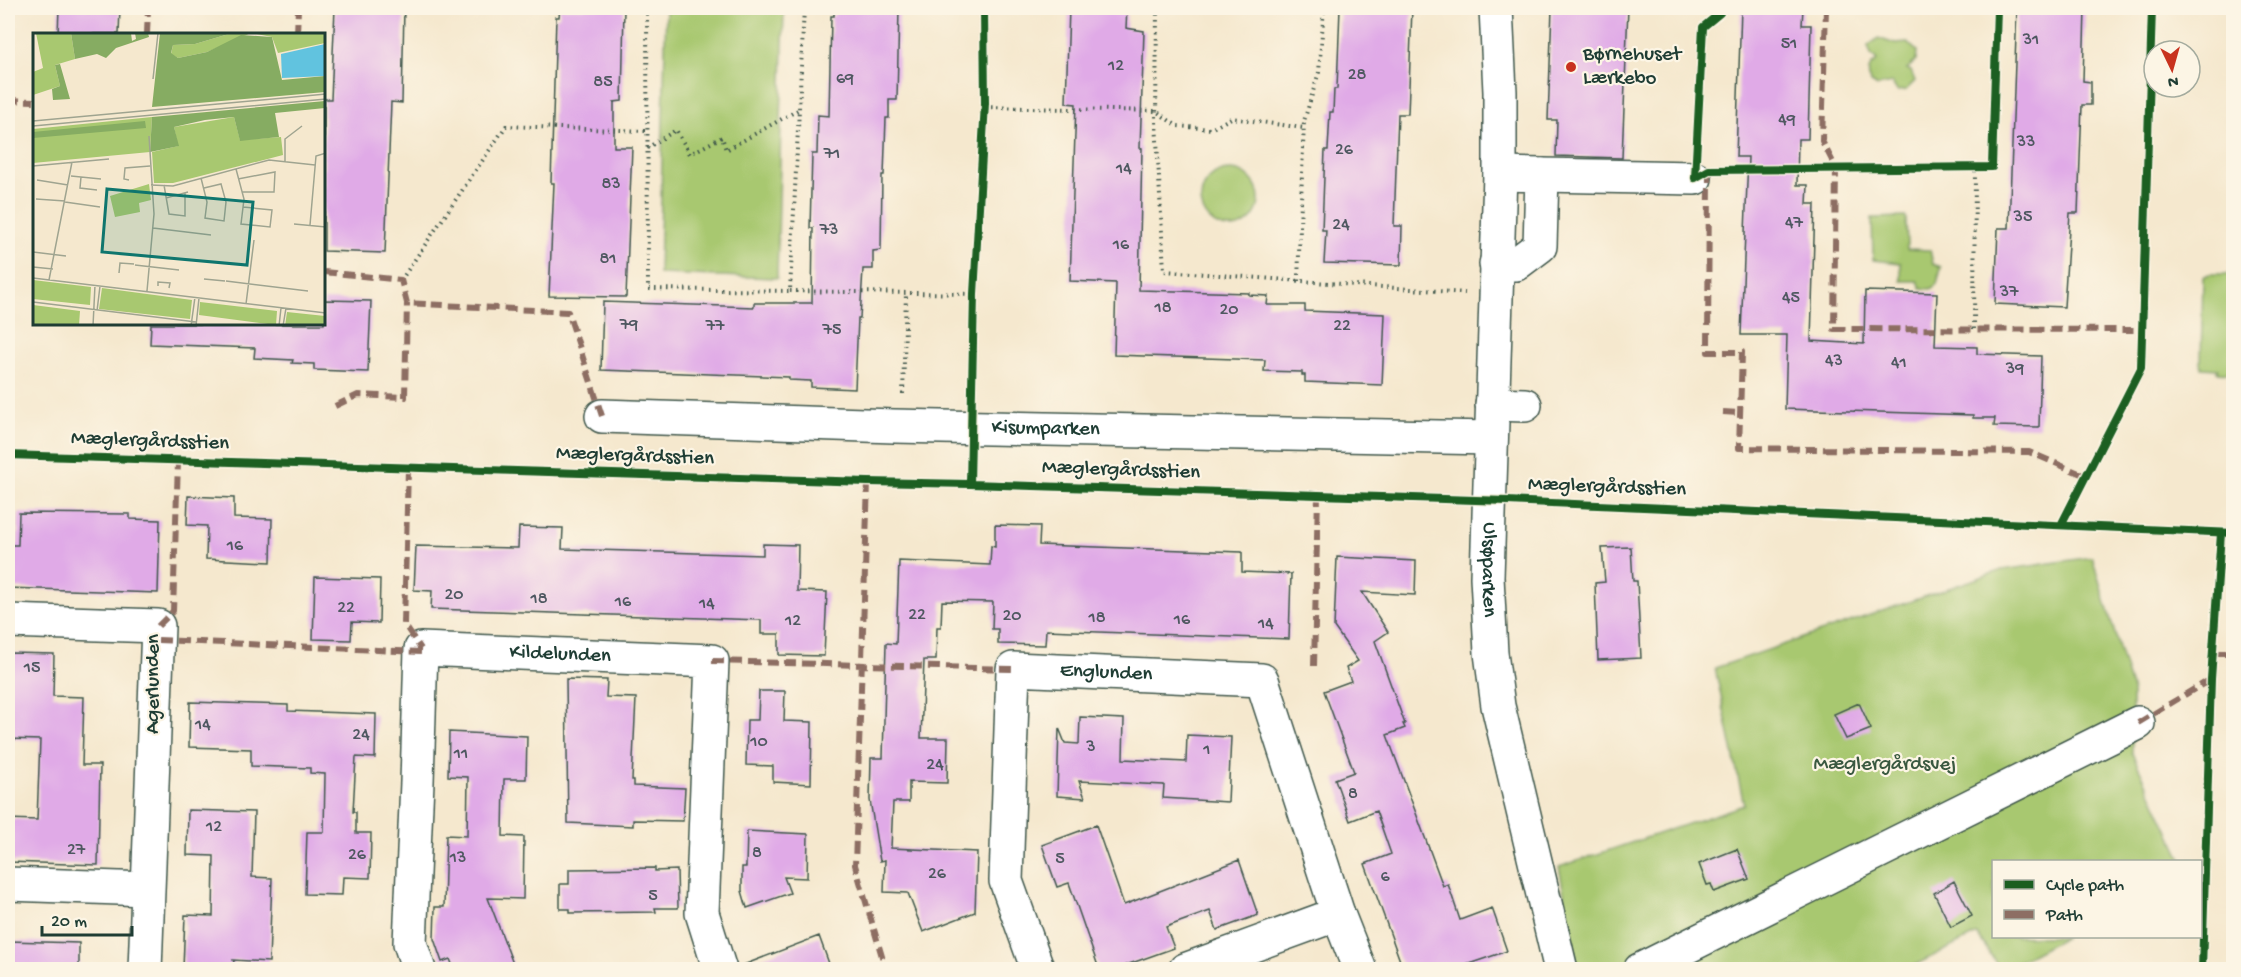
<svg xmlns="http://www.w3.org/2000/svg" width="2241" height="977" viewBox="0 0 2241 977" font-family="'Gochi Hand',sans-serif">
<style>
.green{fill:#a8c870;stroke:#648252;stroke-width:1.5}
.building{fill:#e0aae7}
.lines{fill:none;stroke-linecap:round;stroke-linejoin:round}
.minor-casing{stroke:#3f574b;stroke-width:36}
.path{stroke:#3f574b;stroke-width:4;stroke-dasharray:1.5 4.5;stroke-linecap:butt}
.minor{stroke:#fff;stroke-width:33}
.quiet{stroke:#8d6e63;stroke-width:6;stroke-dasharray:12 6;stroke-linecap:butt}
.cycleway-casing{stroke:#fcf5e5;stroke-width:11}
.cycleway{stroke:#1b5e20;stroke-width:8}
.poi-dot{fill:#c8321e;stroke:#fcf5e5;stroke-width:2}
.labels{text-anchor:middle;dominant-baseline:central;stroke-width:4.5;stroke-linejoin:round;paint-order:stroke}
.number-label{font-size:18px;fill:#4f5861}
.poi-label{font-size:21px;fill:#1f3d34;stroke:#fcf5e5;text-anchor:start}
.street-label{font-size:21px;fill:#1f3d34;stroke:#fcf5e5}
.park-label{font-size:21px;fill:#3a5940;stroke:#fcf5e5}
.inset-road{fill:none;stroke:#9fa490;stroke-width:1.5}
.view{fill:#0f766e;fill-opacity:0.15;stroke:#0f766e;stroke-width:3}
.inset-edge{fill:none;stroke:#1f3d34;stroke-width:3}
</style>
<rect width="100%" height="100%" fill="#fcf5e5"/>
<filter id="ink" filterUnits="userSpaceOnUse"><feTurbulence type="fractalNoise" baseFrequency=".0167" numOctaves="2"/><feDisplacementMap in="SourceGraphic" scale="12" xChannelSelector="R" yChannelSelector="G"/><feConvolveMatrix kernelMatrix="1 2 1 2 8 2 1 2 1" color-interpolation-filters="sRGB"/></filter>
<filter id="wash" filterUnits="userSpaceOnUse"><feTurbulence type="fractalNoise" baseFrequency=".008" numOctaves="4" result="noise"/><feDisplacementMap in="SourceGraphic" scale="24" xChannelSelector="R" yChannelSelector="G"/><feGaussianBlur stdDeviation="1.35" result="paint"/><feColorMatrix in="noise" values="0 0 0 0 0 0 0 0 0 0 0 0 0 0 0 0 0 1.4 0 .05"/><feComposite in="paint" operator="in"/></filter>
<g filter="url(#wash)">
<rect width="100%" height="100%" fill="#f5e8ce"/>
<path class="green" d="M666,8H784L777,278L659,274Z
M1878,38L1895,44L1908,43L1917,51L1916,61L1907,69L1911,71L1915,81L1906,90L1897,91L1892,83L1877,86L1870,83C1867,72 1868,67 1877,61L1871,55L1868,46Z
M1201 199a29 29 0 1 1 58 0a29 29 0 1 1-58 0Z
M1906,217L1907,249L1930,250L1933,264L1941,267L1937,284L1931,289L1921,288L1918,281H1901V263L1873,260L1872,218Z
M2209,274H2233V373L2217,372L2218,369L2202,368L2201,362L2203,277Z
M2092,557L2132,691V753L2183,861L1994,862V936L2065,937L2003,970L2000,969L1977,934L1907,969H1578L1559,867L1744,805L1715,668L2002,570Z"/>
<g id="blocks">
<path class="building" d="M59,8H120L119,34H58Z
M335,8H404L402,103L391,102L385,253L324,251V99H331Z
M560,8H624L622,101L614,102V147H632L626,297L549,296L554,183H551L556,17H559Z
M834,8H899L897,100H889V118H886L884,175H882L881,250L873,251V269H863L860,318H858L855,389L811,387V381L789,380V377L601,370L603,302L754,307V303H812L813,228H810L812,154H817L818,115L829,116L831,16H834Z
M1069,8H1127L1126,28L1144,31L1140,148H1142L1139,290L1249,293V295L1268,296L1267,305H1305V311L1385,314L1382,385L1305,382V375H1302V372L1264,371L1265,360L1114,355L1116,283L1070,281L1076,104L1066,103Z
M1340,8H1412L1408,114H1398L1394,226H1402L1401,265L1324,263L1326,230H1322L1325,150H1328L1330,112H1333L1334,89H1337Z
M1552,8H1628L1622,158L1556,156L1557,120H1548Z
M1741,8H1803L1802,25H1811L1808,139H1798L1797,185H1808L1807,204H1815L1811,341L1864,344L1865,291L1937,293L1935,346L1977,347V354L2041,356L2039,427L1994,426L1995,418H1973V415L1785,409L1787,335H1741L1748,157H1736Z
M2017,8H2085L2083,81L2091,82V105H2082L2078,213H2070L2064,307L1995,304L1998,228H2009Z
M324,300L371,301L368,372L314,370V364L292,363L293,360L254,358L255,348L150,344L151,324H324Z
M188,496L234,498V518L272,519L271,562L206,559L207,526L187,525Z
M19,513L130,514V519L160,520L158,593L8,588V545H18Z
M995,525L1040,526L1039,545L1242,552V572L1291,574L1289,639L1046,630L1045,645L998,644V629H992L993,602L942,601L941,627H937L936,660H924L921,738H948L947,783L909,782V802H893L891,848L977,852L975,912L923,932L908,893L884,892L885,860L880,861L870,800L871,758H883L886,643L896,644L899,561L990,565L991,546L995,547Z
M519,527L563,528L562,549L763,555V544L798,545L797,591L827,592L824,656L779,655V634H761V620L431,609L432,591L414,590L416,546L518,548Z
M1631,547L1633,581H1637L1641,658L1598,660L1595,583L1605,582L1602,548Z
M1337,557L1416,561L1415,595L1362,592L1388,632L1375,641L1405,724H1403L1405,728L1387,735L1443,886L1448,884L1460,920L1492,908L1507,951L1454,969H1403L1365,864L1391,854L1376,811L1350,821L1335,779L1354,772L1324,691L1351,681L1346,668L1358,661L1334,627Z
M315,577L380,579L379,623L352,622L351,640L313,639Z
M10,653L54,654L53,696L84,697L82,765H100L98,865L8,862V819L37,820L40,740L8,739Z
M566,679L607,680L606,697L636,698L632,780H634V786L685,788L683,821L633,820V826L568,823Z
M759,691H785L784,721L812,722L811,784L773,782V766L746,765L747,720H758Z
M190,702L288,705V711L376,714L375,758L356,757L353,812H356V833H371L370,878L343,877L342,895L305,894L307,832H324L325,774L310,773V768L251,766V749L189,747Z
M1859,703L1871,729L1846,739L1834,714Z
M1080,717L1124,719L1123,759L1186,762L1187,735L1231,737L1228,802L1163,798L1164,785L1079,781L1085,798L1057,796L1059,728L1065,743L1079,744Z
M449,732L527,736L526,779H504L503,836L524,837L523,899L488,898L515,969H454L450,959L442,962L434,939L435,907H444L446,835L467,836L468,777L448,776Z
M188,810L254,812L252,877L272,878L269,962L233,960L237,969H183L185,915L213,916L214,856L187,855Z
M1096,825L1124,905L1239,860L1258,915L1217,930L1210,911L1166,927L1174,948L1115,969H1099L1069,883L1057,887L1042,845Z
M747,831L808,834L807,878L784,877L790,893L747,908L742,891V867H746Z
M1737,849L1749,879L1714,892L1711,884L1707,885L1699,864Z
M655,868V871L677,870L678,908H655L656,912L570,913V909H560V884H569V869Z
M1954,881L1972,916L1951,927L1934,893Z
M819,936L831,969H738V967Z
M8,941L79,943V969H8Z"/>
</g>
</g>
<g filter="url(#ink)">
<use href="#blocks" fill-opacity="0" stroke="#3f574b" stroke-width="1.5"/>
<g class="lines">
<defs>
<g id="minor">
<path id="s1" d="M1496,8L1500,92V174L1487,577L1491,653L1498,706L1561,970"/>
<path d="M1542,175L1695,178"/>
<path d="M1496,264H1516L1540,246L1542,175L1500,174"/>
<path d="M1492,404L1525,405"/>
<path id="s2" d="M602,416L894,426L1491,438"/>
<path d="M8,621L158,626L145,970"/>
<path d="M8,884L147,889"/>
<path id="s3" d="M419,970L410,943L417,782L421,649L712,661L702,913L720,970"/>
<path id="s4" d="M1038,970L1006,881L1013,669L1262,680L1338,914L1360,970"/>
<path d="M1185,970L1338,914"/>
<path d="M1640,970L2138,723"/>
</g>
</defs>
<use href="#minor" class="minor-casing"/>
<path class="path" d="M647,8L648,289L790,291L804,8
M1157,8L1156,121L1164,271L1465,293
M985,107L1156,111L1177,126L1211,129L1231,118L1304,128
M647,148L676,130L690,154L722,137L726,150L798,110
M401,280L506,126L647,131
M1298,281L1304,121L1319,72L1324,8
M790,291L974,294
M1974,329L1975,167
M903,394L906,293"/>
<use href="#minor" class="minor"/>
<path class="quiet" d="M1826,8L1822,141L1836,168L1834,329L2142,330
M147,34L148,8
M297,34L298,8
M8,100L34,101
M1709,170L1708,352H1742L1739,448L2029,452L2086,476
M324,272L401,280L407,303L568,312L602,416
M335,406L358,395L405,397L407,303
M1723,412L1740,413
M408,468L404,624L421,649
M868,482L855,865L886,970
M158,626L173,611L178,462
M158,640L421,652
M2215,653H2234
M712,661L1013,669
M1314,666L1318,495
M2138,723L2211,679"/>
<defs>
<path id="cycleway" d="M1695,178L1709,170L1992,167L1997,8
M1695,178L1703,27L1720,13V8
M8,455L868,482L970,484L1507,501L2234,533
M970,484L974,294L985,103L984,8
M2061,525L2141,368L2152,8
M2202,970L2211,679L2221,533"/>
</defs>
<use href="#cycleway" class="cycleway-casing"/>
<use href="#cycleway" class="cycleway"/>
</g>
</g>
<circle class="poi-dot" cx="1571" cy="67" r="6"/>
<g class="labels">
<g class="number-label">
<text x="2031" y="40">31</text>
<text x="1789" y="44">51</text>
<text x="1116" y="66">12</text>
<text x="1357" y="75">28</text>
<text x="845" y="79">69</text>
<text x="603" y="82">85</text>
<text x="1787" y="120">49</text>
<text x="2026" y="142">33</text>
<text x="1344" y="150">26</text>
<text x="832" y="154">71</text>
<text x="1124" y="169">14</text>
<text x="611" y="184">83</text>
<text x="2023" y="217">35</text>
<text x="1794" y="223">47</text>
<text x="1341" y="225">24</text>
<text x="829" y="230">73</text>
<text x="1121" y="245">16</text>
<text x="608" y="259">81</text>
<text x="2009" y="292">37</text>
<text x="1791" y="298">45</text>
<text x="1163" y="308">18</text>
<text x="1229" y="310">20</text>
<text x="629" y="325">79</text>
<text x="715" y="326">77</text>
<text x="1342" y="326">22</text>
<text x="832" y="330">75</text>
<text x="1834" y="361">43</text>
<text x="1899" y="363">41</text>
<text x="2015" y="369">39</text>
<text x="235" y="546">16</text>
<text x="454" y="595">20</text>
<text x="539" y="599">18</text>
<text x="623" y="602">16</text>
<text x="707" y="604">14</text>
<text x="346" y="608">22</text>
<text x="917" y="615">22</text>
<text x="1012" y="616">20</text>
<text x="1097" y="618">18</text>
<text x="1182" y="620">16</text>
<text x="793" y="621">12</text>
<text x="1266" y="624">14</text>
<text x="32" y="668">15</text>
<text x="203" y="725">14</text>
<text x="361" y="735">24</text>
<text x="759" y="742">10</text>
<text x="1091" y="747">3</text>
<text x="1207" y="750">1</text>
<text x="461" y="754">11</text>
<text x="935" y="765">24</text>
<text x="1353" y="794">8</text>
<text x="214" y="827">12</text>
<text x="76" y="850">27</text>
<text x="757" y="853">8</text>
<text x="357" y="855">26</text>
<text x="458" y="858">13</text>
<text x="1060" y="859">5</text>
<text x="937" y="874">26</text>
<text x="1385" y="877">6</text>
<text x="653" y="896">5</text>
</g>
<g class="poi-label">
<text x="1583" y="55">Børnehuset<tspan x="1583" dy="24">Lærkebo</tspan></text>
</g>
<g class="street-label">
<text stroke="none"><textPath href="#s2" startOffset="444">Kisumparken</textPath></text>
<text transform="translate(150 442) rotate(2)">Mæglergårdsstien</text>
<text transform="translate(635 457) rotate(2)">Mæglergårdsstien</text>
<text transform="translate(1121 471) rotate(2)">Mæglergårdsstien</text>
<text transform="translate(1607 488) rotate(2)">Mæglergårdsstien</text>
<text stroke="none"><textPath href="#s1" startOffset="562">Ulsøparken</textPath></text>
<text stroke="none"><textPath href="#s3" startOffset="462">Kildelunden</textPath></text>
<text stroke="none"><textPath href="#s4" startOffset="400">Englunden</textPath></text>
<text transform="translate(154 684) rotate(-90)">Agerlunden</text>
</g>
<g class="park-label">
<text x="1885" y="765">Mæglergårdsvej</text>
</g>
</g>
<g transform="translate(33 33)">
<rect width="292" height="292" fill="#f5e8ce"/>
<path d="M3,0H38L42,26L22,32L27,53L0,62V39L10,35ZM199,0H218L174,19L145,25L138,21L140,12L162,11ZM219,0H292V10L245,20L239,4ZM119,84L117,119L0,130V96ZM201,84L207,107L248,104L250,122L140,150H121L119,119L145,113L141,94ZM116,151L118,167L106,170L107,179L82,184L77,163ZM0,247L58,254L57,272L0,266ZM69,255L159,267L157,286L66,276ZM167,269L244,278L243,292L166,282ZM0,272L47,278L46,292H0ZM254,279L292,283V292L252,293Z" fill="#a8c870"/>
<path d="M38,0H98L99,8L103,6L102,0H115L116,4L83,15L73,25L64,21L42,26ZM127,0H199L162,11L140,12L138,20L145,25L174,19L208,2L239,4L249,47L292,43V59L119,74ZM27,31L37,66L20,67L19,56L27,53L22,32ZM292,68V75L242,80L246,104L207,108L201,84L172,87L141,94L146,113L117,119L119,84ZM112,88L113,95L0,105V99Z" fill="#86ac62"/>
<path d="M292,11V43L249,45L248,21Z" fill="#61c3df"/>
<path class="inset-road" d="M120,46L125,0M0,88L293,61M0,93L293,66M252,129V106L269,93M0,133L76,126M203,136L211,166L208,191L237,194L239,177L210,174M38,143L68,146M48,144L47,155L64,157M168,145L174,169L172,185L191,188L193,169L188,151L171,155M205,146L242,139L241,159H209M4,147L35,152M96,147L91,146L92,135L117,133M118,152L140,153L236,127L282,132M131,152L136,181L152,183V160M133,165L155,159M3,166L32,168M32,169L67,174M261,191L293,194M277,192L283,123L293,120M120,195L178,202M0,219L33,223M102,232L146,237M0,234L20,236M86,240L87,230L101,231M0,245L293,280M171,246L192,248M16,247L39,129M193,248L275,258M125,253V249L137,250L136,255M114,258L121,181L116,103M0,269L163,289M213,271L221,207M64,278L67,253M60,293L62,252M158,293L162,264M163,293L166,265M246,293L248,275M250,293L253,275"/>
<path class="view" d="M74,156L220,169L214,232L69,219Z"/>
<rect width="292" height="292" class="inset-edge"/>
</g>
<rect width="2241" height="977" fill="none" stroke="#fcf5e5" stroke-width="30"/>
<rect x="1992" y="860" width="210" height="78" fill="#fcf5e5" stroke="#a4ab9e" stroke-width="1.5"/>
<rect x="2004" y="880" width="30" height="9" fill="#1b5e20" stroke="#a4ab9e" stroke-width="1.5"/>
<text x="2046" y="890" font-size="18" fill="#1f3d34">Cycle path</text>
<rect x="2004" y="910" width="30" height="9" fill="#8d6e63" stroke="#a4ab9e" stroke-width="1.5"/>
<text x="2046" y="920" font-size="18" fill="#1f3d34">Path</text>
<g transform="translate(2172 69) rotate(175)"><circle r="28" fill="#fcf5e5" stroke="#a4ab9e" stroke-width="1.5"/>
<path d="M0-4.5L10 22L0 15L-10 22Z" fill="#c8321e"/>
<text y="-9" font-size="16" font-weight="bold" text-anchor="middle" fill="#1f3d34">N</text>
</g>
<path d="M42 926v9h90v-9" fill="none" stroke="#1f3d34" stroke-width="3"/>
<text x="51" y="926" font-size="18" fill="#1f3d34" stroke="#fcf5e5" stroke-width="4.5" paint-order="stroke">20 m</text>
</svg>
